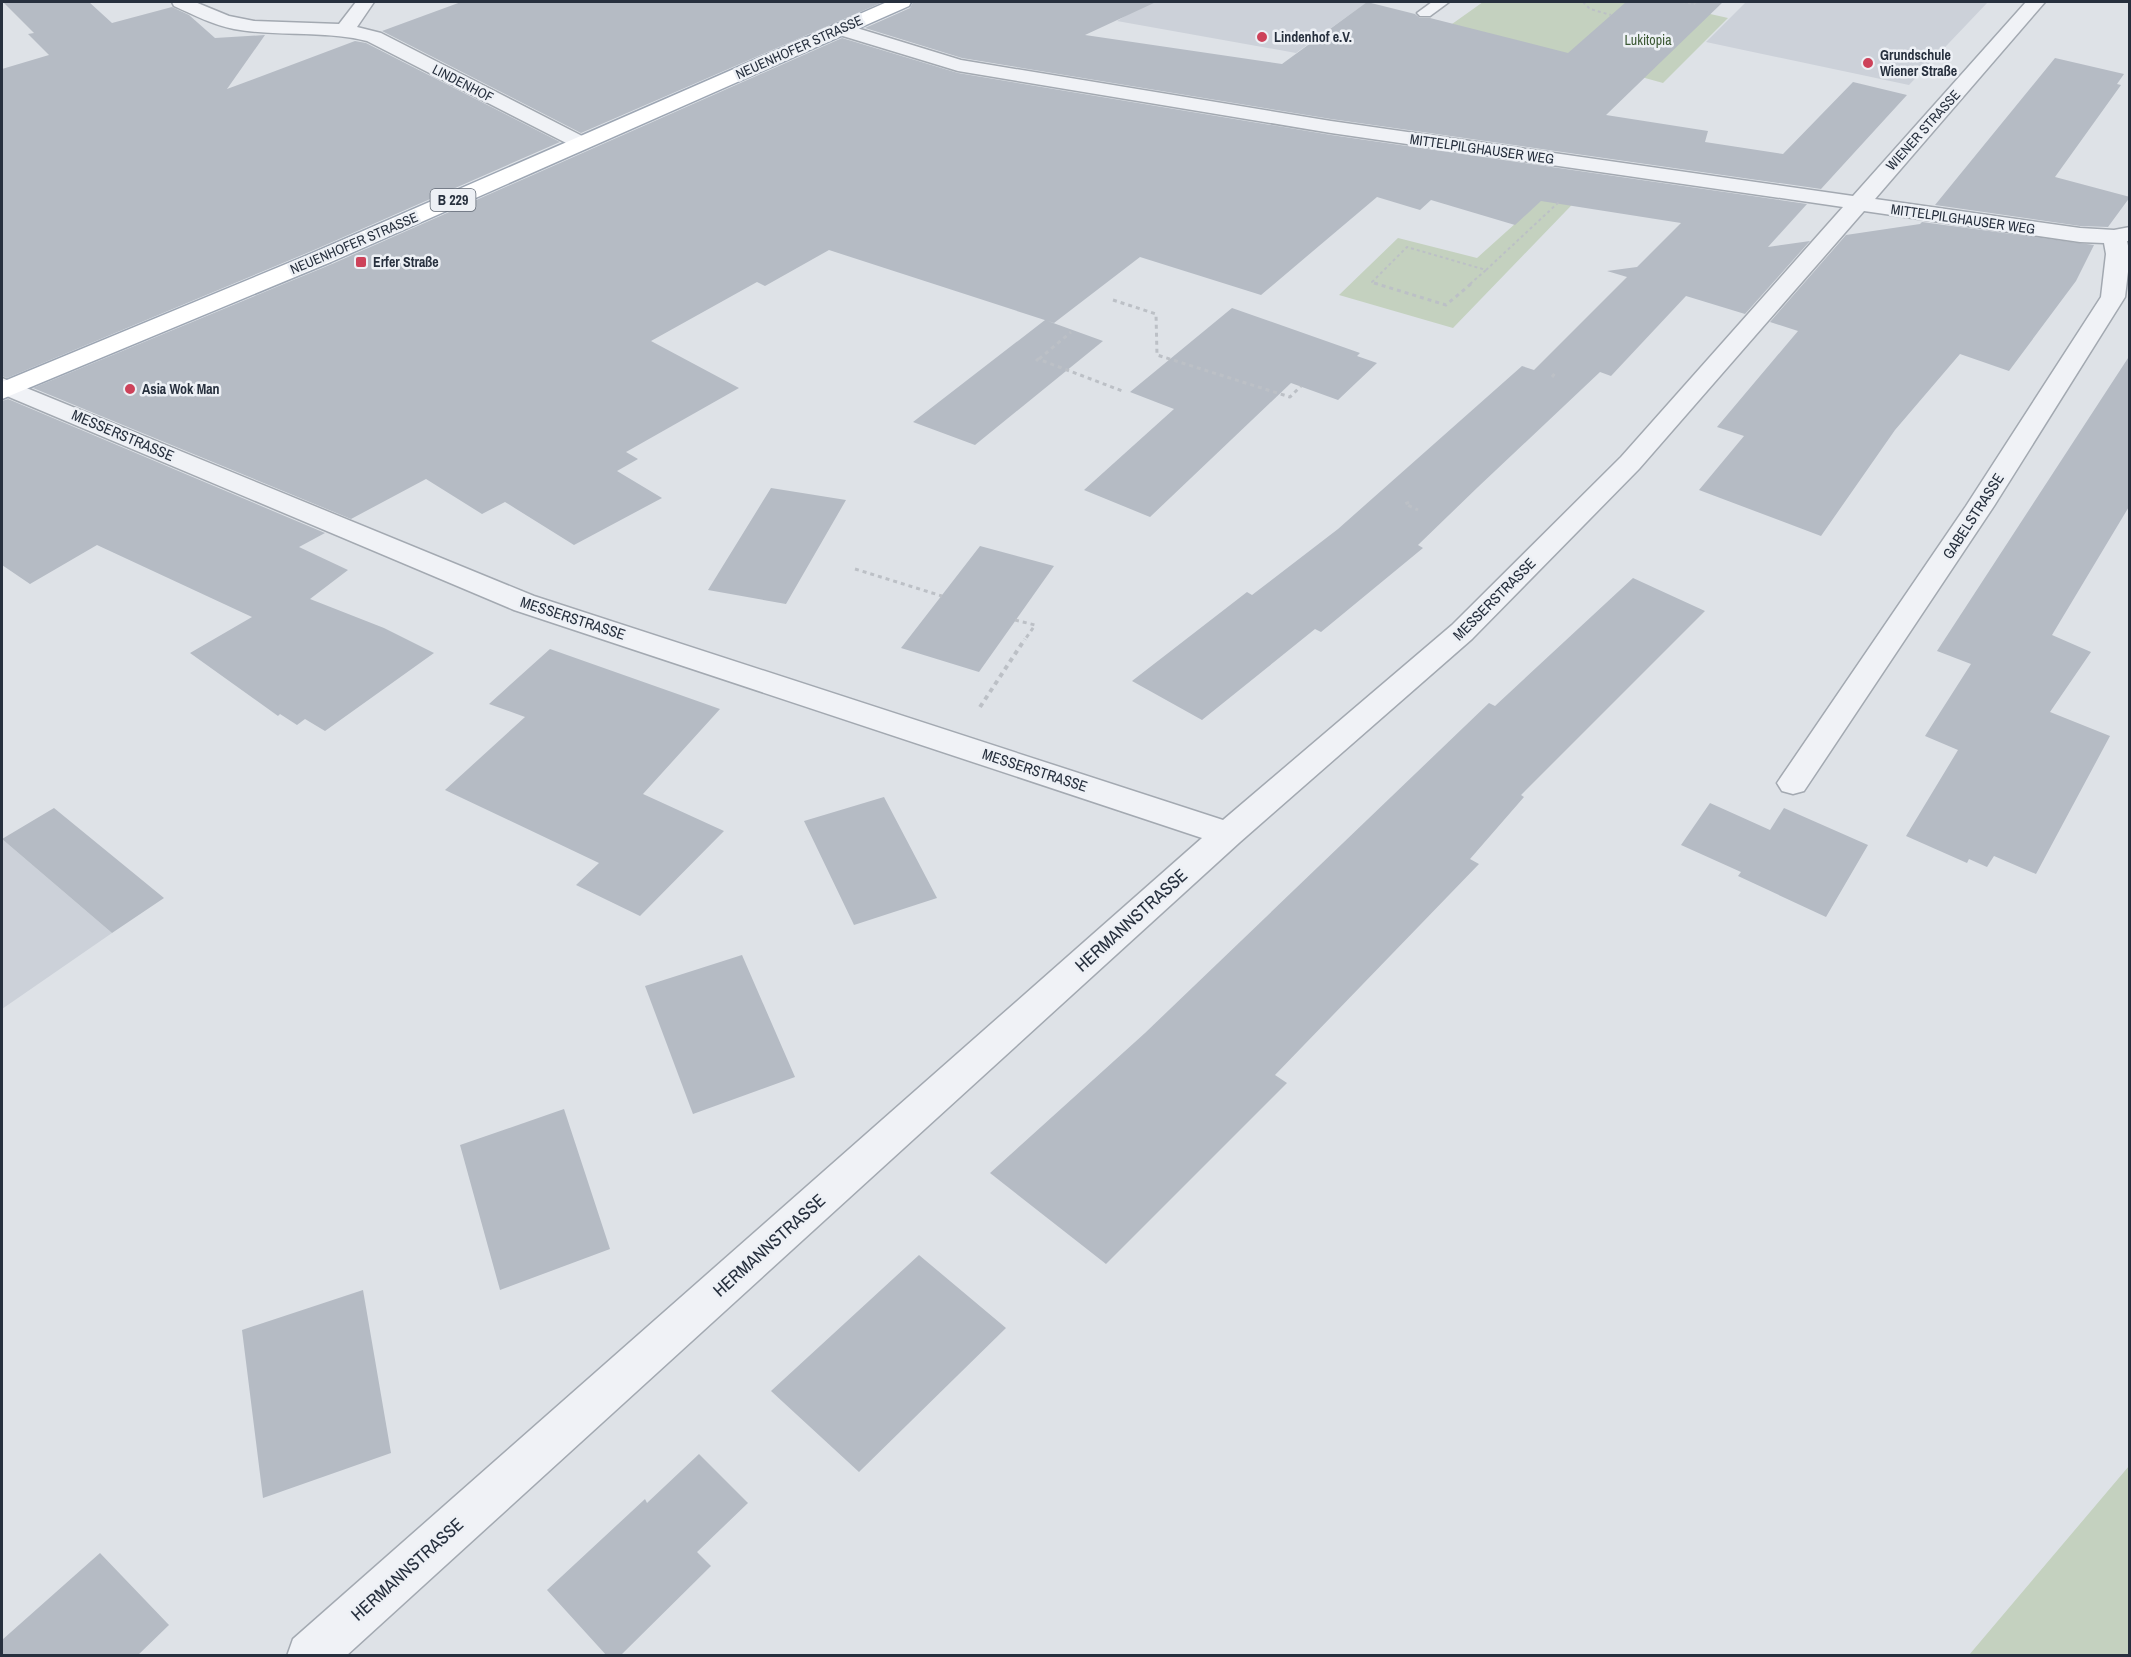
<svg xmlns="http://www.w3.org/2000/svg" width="2131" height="1657" viewBox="0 0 2131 1657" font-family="'Archivo Narrow',sans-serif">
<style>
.built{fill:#ccd1d9}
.green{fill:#c4d1bf}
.building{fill:#b5bbc4}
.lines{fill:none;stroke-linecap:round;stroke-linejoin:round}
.service-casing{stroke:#a3a9b1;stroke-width:3}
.minor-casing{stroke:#a3a9b1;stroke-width:3}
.primary-casing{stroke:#9da6b3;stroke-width:3}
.path-far2{stroke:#bcc0c6;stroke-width:2;stroke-dasharray:3 3;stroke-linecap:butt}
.path-far1{stroke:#bcc0c6;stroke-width:3;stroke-dasharray:4 4;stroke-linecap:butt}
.path{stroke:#bcc0c6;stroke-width:4;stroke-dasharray:4.5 4.5;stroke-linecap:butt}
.service{fill:#f0f2f6;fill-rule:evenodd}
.minor{fill:#f0f2f6;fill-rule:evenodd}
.primary{fill:#fff;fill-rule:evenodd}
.poi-dot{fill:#cd425a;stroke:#edf0f5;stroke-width:2}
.labels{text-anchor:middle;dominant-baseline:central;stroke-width:5;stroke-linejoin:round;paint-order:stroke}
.far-poi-label{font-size:14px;font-weight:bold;fill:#27303e;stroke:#edf0f5;text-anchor:start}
.far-park-label{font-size:14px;fill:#3c5934;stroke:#edf0f5}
.far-street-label{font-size:14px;fill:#27303e;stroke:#edf0f5}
.shield{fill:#edf0f5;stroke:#626a75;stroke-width:1.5}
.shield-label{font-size:14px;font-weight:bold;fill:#27303e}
.street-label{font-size:15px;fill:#27303e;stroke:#edf0f5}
.near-street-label{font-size:18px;fill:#27303e;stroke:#edf0f5}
</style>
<rect width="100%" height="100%" fill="#dee2e7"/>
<path class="built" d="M1102,2H1360L1366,3L1296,53L1117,21L1132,12Z
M1746,2H1988L1909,85L1706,42Z
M2,839L112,933L2,1009Z"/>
<path class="green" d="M1483,2H1657L1728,18L1663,83L1452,24Z
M1566,178L1592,184L1453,328L1339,295L1398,238L1477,258Z
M2129,1466V1655H1969Z"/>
<path class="building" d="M3,2H89L112,23L172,7L189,15L215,38L265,35L227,89L355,41L366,43L560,142L314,250L7,378L2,376V69L49,55L28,34L34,33Z
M461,2H883L581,133L382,31Z
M913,2H1156L1085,35L1282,64L1367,2L1415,14L1420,18H1430L1568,53L1626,2H1723L1606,115L1708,131L1705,142L1783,154L1853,82L1907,95L1821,189L1331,119L962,58L865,28L910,8Z
M842,38L958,73L1331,135L1807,204L1768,247L1810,241L1745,314L1686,296L1611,376L1600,372L1478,487L1418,545L1423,548L1321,632L1315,629L1202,720L1132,681L1247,592L1252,595L1338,529L1522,366L1534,370L1627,277L1607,271L1637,267L1681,223L1541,201L1515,225L1431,200L1420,210L1377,197L1261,295L1140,257L1054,323L829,250L765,286L757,282L651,341L739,388L626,452L638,459L617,471L662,498L574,545L505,502L482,514L426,479L351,519L33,388L332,264Z
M2055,58L2124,74L2117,84L2121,85L2055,177L2130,197L2108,227L2080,226L1935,205Z
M1922,222L2094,245L2076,281L2009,371L1960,354L1895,430L1821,536L1699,490L1744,436L1717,427L1798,331L1770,322L1846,235L1920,224Z
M1232,308L1360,353L1357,356L1377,363L1338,400L1291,383L1150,517L1084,490L1174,409L1130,392Z
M1045,320L1103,341L975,445L913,422Z
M2130,355V505L2052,635L2091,652L2050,712L2110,736L2036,874L1994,856L1987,867L1969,859L1967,863L1906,836L1958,750L1925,736L1971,664L1937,651Z
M8,399L325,533L299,547L348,570L310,599L384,628L434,653L325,731L305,719L297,725L280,714L278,716L190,653L252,617L97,545L30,584L2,565V401Z
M771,488L846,500L786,604L708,590Z
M980,546L1054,566L979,672L901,648Z
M1633,578L1705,611L1521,795L1524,797L1470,859L1479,864L1275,1075L1287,1083L1106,1264L990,1173L1145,1033L1489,703L1495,706Z
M550,649L720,709L643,794L724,831L640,916L576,885L599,863L445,790L525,717L489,704Z
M884,797L937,898L854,925L804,821Z
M1710,803L1770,830L1784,808L1868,845L1826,917L1738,876L1741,872L1681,845Z
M54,808L164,898L112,933L2,839Z
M742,955L795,1077L693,1114L645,986Z
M564,1109L610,1249L500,1290L460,1145Z
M919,1255L1006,1328L859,1472L771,1391Z
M363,1290L391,1453L263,1498L242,1330Z
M699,1454L748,1503L697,1552L711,1566L620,1656H607L547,1590L645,1499L647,1503Z
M100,1553L169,1625L137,1656H2V1640Z"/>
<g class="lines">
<defs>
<path id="service" d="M1432,2H1449L1430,16H1420L1417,13Z"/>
<path id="minor" d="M172,2H195L229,16L254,21L339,24L356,2H374L357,27L381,33L588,139L592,143L588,147L581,149L574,147L367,41C324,30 278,37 234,29C213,25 194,15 174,6Z
M2026,2H2045L1875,199L2080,228L2114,230L2130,227V241H2127L2130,255L2125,297L1994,506L1804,791L1793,794L1782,791L1777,783L1966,506L2101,297L2106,254L2104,243L2080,242L1864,211L1639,469L1472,639L1240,842L346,1656H287L293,1639L1202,838L514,610L2,394V378L534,596L1223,820L1452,625L1621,457L1843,207L1331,133L958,71L833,33L830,29L833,25H847L961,60L1331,121L1853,196Z"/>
<path id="primary" d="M887,2H911L909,6L331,262L2,399V382L315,252Z"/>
</defs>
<use href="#service" class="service-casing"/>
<use href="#minor" class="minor-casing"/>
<use href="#primary" class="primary-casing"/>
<path class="path-far2" d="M1583,2L1590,9L1611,15
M1682,2L1694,4L1696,2
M1486,270L1560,201
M1378,284L1372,282L1407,247L1486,270
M1470,284L1486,270"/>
<path class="path-far1" d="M1374,283L1446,305L1472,283
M1113,300L1156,314L1157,355L1290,397L1301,386
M1039,359L1071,332
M1036,361L1038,359L1125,392
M1552,377L1555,373
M1409,502L1405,504L1418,510
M855,569L942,596
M1015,620L1035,625L1024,641"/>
<path class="path" d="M980,707L1025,639"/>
<use href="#service" class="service"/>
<use href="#minor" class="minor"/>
<use href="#primary" class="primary"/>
</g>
<g class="poi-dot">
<circle cx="1262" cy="37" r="6"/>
<circle cx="1868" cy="63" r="6"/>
<rect x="355" y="256" width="12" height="12" rx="3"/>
<circle cx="130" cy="389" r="6"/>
</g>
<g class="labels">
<g class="far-poi-label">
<text x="1274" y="37">Lindenhof e.V.</text>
<text x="1880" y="55">Grundschule<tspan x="1880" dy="16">Wiener Straße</tspan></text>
<text x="373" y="262">Erfer Straße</text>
<text x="142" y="389">Asia Wok Man</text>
</g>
<g class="far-park-label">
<text x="1648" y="40">Lukitopia</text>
</g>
<g class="far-street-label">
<text transform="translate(799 47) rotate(-24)">NEUENHOFER STRASSE</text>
<text transform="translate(463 83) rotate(27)">LINDENHOF</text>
<text transform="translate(1923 130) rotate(-48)">WIENER STRASSE</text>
<text transform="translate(1482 149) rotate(8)">MITTELPILGHAUSER WEG</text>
<text transform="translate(1963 219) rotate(8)">MITTELPILGHAUSER WEG</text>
<text transform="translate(354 243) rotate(-23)">NEUENHOFER STRASSE</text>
</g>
<rect class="shield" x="430.5" y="189" width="45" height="22" rx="4.5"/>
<g class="shield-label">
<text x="453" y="200">B 229</text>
</g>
<g class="street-label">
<text transform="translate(123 435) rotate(23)">MESSERSTRASSE</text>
<text transform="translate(1973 516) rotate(-57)">GABELSTRASSE</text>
<text transform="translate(1494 599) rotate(-45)">MESSERSTRASSE</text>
<text transform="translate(573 618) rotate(18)">MESSERSTRASSE</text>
<text transform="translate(1035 770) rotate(18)">MESSERSTRASSE</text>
</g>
<g class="near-street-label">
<text transform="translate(1131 920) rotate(-42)">HERMANNSTRASSE</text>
<text transform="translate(769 1245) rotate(-42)">HERMANNSTRASSE</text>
<text transform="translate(407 1569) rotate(-42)">HERMANNSTRASSE</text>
</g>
</g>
<rect width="2131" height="1657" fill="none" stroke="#27303e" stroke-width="6"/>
</svg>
